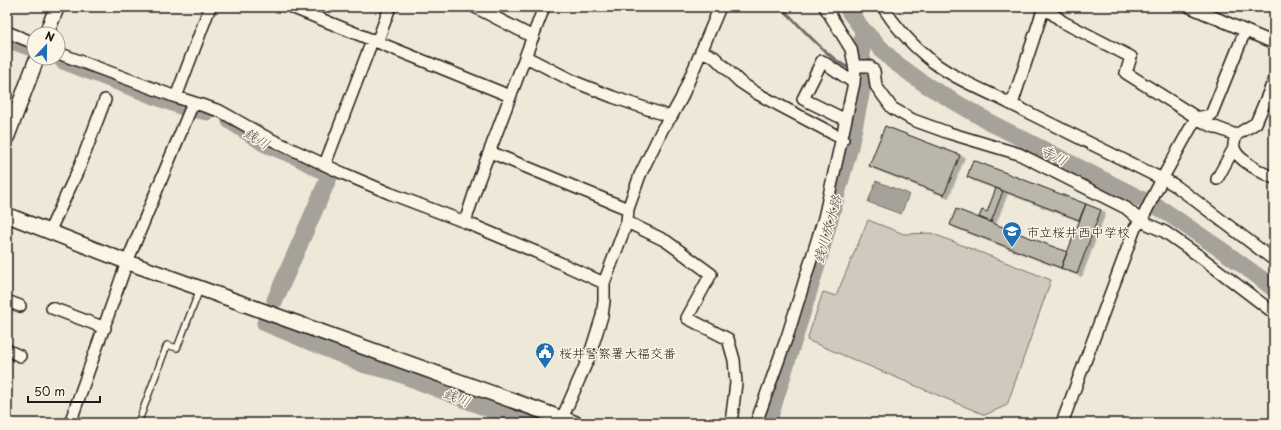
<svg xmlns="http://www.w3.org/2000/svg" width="1281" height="430" viewBox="0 0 1281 430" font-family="'Playpen Sans','Klee One',sans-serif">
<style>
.green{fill:#cfcabd;stroke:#76736c}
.water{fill:#a7a299;stroke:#6f6c67}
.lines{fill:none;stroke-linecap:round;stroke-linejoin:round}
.stream{stroke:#6f6c67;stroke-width:3}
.river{stroke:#a7a299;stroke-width:17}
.building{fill:#bab6aa;stroke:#1c1c1c;filter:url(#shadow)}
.service-casing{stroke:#1c1c1c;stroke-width:8}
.minor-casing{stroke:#1c1c1c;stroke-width:14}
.tertiary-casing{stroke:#1c1c1c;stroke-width:17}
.service{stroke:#fcf5e5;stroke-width:5.5}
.minor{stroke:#fcf5e5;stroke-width:11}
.tertiary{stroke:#fcf5e5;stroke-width:14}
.labels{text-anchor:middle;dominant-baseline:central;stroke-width:3;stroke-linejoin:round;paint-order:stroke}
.poi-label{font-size:13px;fill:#1c1c1c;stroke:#fcf5e5;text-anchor:start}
.water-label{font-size:14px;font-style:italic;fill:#5b5854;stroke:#fcf5e5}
</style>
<defs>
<filter id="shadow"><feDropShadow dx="4.5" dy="2.5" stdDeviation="0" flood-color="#0004"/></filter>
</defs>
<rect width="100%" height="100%" fill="#eee8d9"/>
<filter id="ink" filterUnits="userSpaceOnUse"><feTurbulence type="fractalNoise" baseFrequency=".025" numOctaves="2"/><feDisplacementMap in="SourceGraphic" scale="8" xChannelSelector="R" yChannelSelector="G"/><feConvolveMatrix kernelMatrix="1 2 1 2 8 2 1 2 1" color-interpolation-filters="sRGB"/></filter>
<g filter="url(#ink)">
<path class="green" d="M868,220L904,234L931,233L1051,280L1007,405L985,415L807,340L823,292L836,296Z"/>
<path class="water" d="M876,181L909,194L901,214L868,202Z"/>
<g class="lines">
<path class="stream" d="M781,7C796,22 834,65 852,69"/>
<path class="river" d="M846,7L863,30L893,61L926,85L993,124L1163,210L1226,253L1259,277L1274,289
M7,39L34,49
M63,61L183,107L207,112
M230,121L265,144L299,158L330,175L275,300
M265,323L365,365L395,372L512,418L538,423
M768,423L818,262L850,147L863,85L864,72L861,48L863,30"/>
</g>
<path class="building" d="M885,126L960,155L944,195L869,166Z
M973,160L1086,204L1079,220L967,177Z
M996,188L1003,191L991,222L979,217L982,210L987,212Z
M1086,204L1101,210L1077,274L1061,268Z
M956,209L1067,252L1061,268L950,225Z"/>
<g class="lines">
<defs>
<path id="service" d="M138,423L167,345L177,348L200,289"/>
<path id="minor" d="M291,7L510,96
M475,7L533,37
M883,7C895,26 909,42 927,57C948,76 984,90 1009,103C1060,128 1111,154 1162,179L1166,180L1176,186L1274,260
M1040,7L1053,14L1063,22L1131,57L1126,73L1207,124L1236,135
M1190,7L1274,43
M7,32L34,43
M701,51L714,57L740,82L758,94L843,139
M58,53L176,97L220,111L266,137L340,172L389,193L465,222L536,252L604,283
M526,57L575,82L613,97L671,117
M854,66H869L874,71L876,86L892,108L913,120L949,133L1019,154L1126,208L1141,221L1165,232L1202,258L1274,313
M176,97L210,7
M1012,104L1044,7
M846,120L803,99L822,61L854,83
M1236,135L1256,123L1274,80
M1236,135C1235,139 1233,145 1234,148C1237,160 1264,174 1274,178
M490,152L628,209
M325,164L345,112L372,41L379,37L390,7
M1217,179L1234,148
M465,222L478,182L544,7
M627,222L666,241L711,274L687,318L728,339L734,360L736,383L731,423
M49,232L80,166L105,100
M7,301L20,306
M52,308L105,328
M7,350L20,356
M70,423L127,262L193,103
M560,423L589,357L602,316L604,301V283L627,222L628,209L640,175L663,128L671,117L681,99L720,7
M756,423L788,334L824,218L854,83L855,70L851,49L825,7
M1062,423L1135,228L1141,221L1162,179L1196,118L1211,115L1245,31"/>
<path id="tertiary" d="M46,34L57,7
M7,137L37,58
M7,215L127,262L575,423"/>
</defs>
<use href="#service" class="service-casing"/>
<use href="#minor" class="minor-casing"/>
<use href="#tertiary" class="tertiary-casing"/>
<use href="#service" class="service"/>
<use href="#minor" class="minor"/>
<use href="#tertiary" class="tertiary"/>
</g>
</g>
<defs>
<symbol id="school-pin" viewBox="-11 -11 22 30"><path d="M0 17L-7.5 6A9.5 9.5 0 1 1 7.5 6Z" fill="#1f6fb2" stroke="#fcf5e5"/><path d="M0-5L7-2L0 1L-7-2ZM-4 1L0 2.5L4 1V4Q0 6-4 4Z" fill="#fff"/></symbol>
<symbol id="civic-pin" viewBox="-11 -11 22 30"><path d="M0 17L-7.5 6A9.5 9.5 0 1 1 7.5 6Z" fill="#1f6fb2" stroke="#fcf5e5"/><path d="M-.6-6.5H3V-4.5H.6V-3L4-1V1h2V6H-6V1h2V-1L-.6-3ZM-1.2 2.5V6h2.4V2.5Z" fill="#fff"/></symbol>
</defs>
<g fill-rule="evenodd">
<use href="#school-pin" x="1001" y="220" width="22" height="30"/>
<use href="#civic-pin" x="534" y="341" width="22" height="30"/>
</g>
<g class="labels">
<g class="poi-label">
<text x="1026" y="231">市立桜井西中学校</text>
<text x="559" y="352">桜井警察署大福交番</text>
</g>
<g class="water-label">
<text transform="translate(257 138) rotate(31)">銭川</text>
<text transform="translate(1054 155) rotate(27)">寺川</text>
<text transform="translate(827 229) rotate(-74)">銭川放水路</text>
<text transform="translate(457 397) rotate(21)">銭川</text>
</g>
</g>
<rect width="1281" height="430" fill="none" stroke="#fcf5e5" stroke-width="24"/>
<rect x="12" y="12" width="1257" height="406" fill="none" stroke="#1c1c1c" stroke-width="1.5" filter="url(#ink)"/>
<g transform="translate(46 46) rotate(22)"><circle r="19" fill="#fcf5e5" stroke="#a29e95"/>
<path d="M0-3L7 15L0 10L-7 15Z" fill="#1f6fb2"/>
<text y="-6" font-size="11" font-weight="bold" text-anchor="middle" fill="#1c1c1c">N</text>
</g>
<path d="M28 396v6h72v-6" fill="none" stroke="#1c1c1c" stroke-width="2"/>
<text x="34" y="396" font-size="12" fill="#1c1c1c" stroke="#fcf5e5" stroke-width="3" paint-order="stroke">50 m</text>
</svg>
